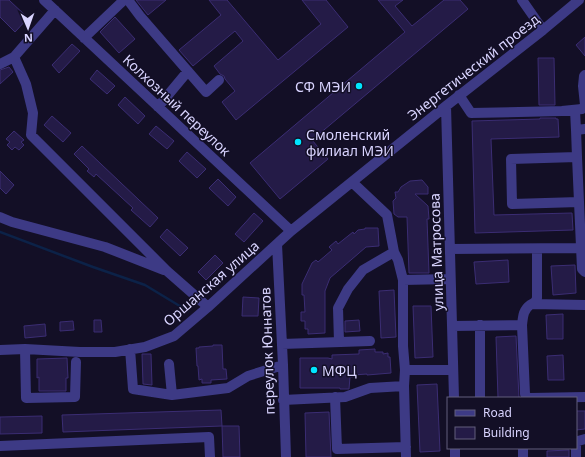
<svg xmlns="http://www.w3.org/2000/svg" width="585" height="457" viewBox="0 0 585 457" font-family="'Noto Sans',sans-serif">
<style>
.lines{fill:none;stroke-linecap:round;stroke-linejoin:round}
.stream{stroke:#0c2248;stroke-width:2.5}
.building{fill:#241b47;stroke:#3b2d73}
.minor{stroke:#3d3a85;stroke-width:10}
.poi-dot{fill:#00e5ff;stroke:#130f26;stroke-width:1.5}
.labels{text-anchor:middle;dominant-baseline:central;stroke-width:3;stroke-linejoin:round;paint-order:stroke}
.street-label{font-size:14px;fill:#d9d4ff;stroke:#130f26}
.poi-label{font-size:14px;fill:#d9d4ff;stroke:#130f26;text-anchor:start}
</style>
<rect width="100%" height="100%" fill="#130f26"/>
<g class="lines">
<path class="stream" d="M0,232L93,267L145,285L188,311"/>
</g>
<path class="building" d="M0,0H9L28,18L15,32L0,17Z
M136,0H166L148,15Z
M209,0H227L278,60L321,24L302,0H326L348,27L236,120L222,102L235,91L225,79L224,76L220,74L214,66L243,41L235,31L193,66L179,50L221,15Z
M378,0H403L395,6L412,26L444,0H460L468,9L312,140L328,159L280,199L250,163L405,32Z
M115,17L135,39L119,53L100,32Z
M585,37V56L576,45Z
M72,44L80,51L59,73L52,65Z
M538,58H554L555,105H539Z
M9,67L13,72L0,84V70Z
M97,70L115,86L107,94L90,79Z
M125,97L145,116L138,124L118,105Z
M52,116L71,133L63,142L44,125Z
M540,118H556V119H558L559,137L491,139L494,215L572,213L573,230L475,233L472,121L540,119Z
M156,126L174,141L167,149L149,134Z
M14,131L24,140L21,142L24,145L19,150L15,147L12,150L7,145L10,142L6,139Z
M82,146L158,218L150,227L131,210L133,208L96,174L94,177L87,171L89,169L74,154Z
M187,152L206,169L197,178L179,161Z
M0,171L14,185L6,194L0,188Z
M218,179L236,197L228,206L209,188Z
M422,180L428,187V194H415L428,206L429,219H427L429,273H409L407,217H398L394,214L393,201L396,198L395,192H398L401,187L410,181Z
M254,213L263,221L244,242L235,234Z
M365,228H378L379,246L366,247L330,278L325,291V333L308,334V329H305V321H301V312H305L304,295H302V284L312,263L316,260L318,262L332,250L329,247L336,241L338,244L353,232L354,234L358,230L365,229Z
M167,229L188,248L180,256L160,237Z
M215,255L223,263L206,280L198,272Z
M508,260L509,282L476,284L474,262Z
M575,265L576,293L553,295L551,266Z
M394,290L396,337L381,338L379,291Z
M243,297L259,298L258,316H242Z
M413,306H431L433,357L415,358Z
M563,314V339H547L546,315Z
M94,320H101L102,332H94Z
M359,320L360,331L345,332V321Z
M73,321L74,330L60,331V322Z
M45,324L46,336L25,338L24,326Z
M516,336L519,398H498L496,337Z
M213,345H222L223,369H226L227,379L211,380V383H202V379L199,380L198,366H197L196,348H199V347L213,346Z
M375,349V352H383V354L388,353V357H390L391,373L367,375V374L353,375V377H350L349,389H340V388H300V358H328L332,359V355L359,354V350Z
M142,354H151L152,385L143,384Z
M563,355L564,380H548L547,356Z
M67,358L68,378H66V391H39V377L37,378V359Z
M437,384L440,451L420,452L417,385Z
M221,410L222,426L63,432L62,415Z
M576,411H585V429L576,430Z
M329,412L331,457H306L305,413Z
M42,416V433L0,434V417Z
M222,426H239L240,457H223Z
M569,450V457H547V451Z"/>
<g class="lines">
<path class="minor" d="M44,0L291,231
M128,0L140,16L206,92L219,80
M522,0L543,30
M84,38L124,0
M14,57L26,84L33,113L31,135L167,271L208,307
M0,64L14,57L55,10
M459,95L471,113L562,111L582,109L585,105L583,86L584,76L585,75
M446,106L454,398
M158,107L188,71
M575,110L576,130
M577,157L582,269L585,272
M579,202L512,204L511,159L577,157L576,130L585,129
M0,217L12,222L105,247L164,270
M277,244L283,365L286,457
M450,249L581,248
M394,252L398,260L403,280L450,279
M403,280V346L405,370L404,386L406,457
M532,304L585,305
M480,325V398
M522,325C523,317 523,310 530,305C534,303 536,302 537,298V249
M452,326L522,325L525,394L527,397L530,398L585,397
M339,342L338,308L348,289L363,270L394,252L387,215L352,182
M282,344L370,341
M25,349L26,398L75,397L76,362
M130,349L133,389L172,395L228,388L248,376L283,365
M0,350L25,349L80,352H115L145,347L174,336L208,307L291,231L446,106L543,30L579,0
M169,364L172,395
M405,370H453
M335,397L337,449L406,447
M283,400L345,397L370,388L404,386
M0,446L209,437L210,457
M455,448V457
M523,448V457
M576,457V444L578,441L585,439"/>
</g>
<g class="poi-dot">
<circle cx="359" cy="86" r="4"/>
<circle cx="298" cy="142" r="4"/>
<circle cx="314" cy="370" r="4"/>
</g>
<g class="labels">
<g class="street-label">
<text transform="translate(473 67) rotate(-38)">Энергетический проезд</text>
<text transform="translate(177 105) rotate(43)">Колхозный переулок</text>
<text transform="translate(436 252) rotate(-92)">улица Матросова</text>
<text transform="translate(211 283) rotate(-41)">Оршанская улица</text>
<text transform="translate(267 351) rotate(-92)">переулок Юннатов</text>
</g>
<g class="poi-label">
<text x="351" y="86" text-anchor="end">СФ МЭИ</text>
<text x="306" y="134">Смоленский<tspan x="306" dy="16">филиал МЭИ</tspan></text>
<text x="322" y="370">МФЦ</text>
</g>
</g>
<rect x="447" y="397" width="130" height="52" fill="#130f26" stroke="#625e7d"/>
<rect x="455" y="410" width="20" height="6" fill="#3d3a85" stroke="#625e7d"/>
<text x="483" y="417" font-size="12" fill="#d9d4ff">Road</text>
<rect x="455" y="427" width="20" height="12" fill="#241b47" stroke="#625e7d"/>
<text x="483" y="437" font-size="12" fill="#d9d4ff">Building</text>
<g transform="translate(28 28) rotate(178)" stroke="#130f26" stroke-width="3" paint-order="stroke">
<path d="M0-3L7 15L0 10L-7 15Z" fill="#d9d4ff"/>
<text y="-6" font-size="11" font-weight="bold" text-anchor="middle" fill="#d9d4ff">N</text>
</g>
</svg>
